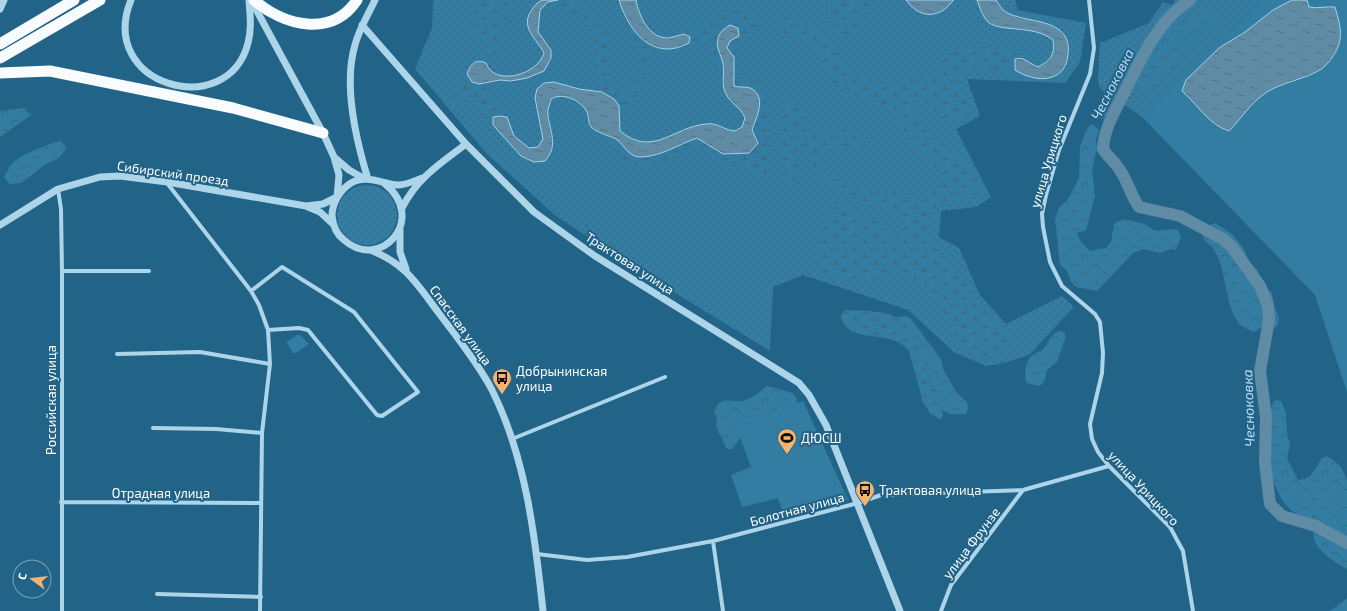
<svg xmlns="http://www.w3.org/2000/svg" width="1347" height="611" viewBox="0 0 1347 611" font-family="'Exo 2',sans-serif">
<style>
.grass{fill:url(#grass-dots)}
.forest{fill:url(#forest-crowns)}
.wetland{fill:url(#wetland-marsh)}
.green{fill:#337da3}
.water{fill:url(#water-ripples);stroke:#a1d2eb}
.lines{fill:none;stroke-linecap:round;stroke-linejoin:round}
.river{stroke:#5f8ba4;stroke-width:12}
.minor{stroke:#add5ea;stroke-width:4}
.tertiary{stroke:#add5ea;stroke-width:7}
.trunk{stroke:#f8fcfe;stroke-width:11}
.labels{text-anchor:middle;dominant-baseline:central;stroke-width:4;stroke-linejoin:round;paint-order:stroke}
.street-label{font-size:13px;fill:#fff;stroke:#226388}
.poi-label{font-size:13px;fill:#fff;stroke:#226388;text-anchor:start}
.water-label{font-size:14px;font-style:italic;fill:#b9def1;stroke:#226388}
</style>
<defs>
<pattern id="grass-dots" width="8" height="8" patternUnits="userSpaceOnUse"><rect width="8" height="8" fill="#337da3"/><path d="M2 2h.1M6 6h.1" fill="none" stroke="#406478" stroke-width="1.8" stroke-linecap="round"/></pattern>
<pattern id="forest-crowns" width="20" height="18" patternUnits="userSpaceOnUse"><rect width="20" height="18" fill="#337da3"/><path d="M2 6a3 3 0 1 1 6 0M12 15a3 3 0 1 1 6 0" fill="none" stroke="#406478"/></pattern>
<pattern id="wetland-marsh" width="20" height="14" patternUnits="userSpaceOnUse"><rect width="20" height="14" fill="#337da3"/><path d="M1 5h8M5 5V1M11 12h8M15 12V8" fill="none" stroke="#406478"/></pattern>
<pattern id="water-ripples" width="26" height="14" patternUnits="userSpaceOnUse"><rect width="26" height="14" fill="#5f8ba4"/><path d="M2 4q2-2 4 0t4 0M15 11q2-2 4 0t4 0" fill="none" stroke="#577281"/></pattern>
</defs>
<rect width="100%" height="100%" fill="#226388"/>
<path class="grass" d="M433,0H1015L1018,10L1086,23L1080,62L1065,83L967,79L980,116L956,129L991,197L976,207L941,211L939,237L959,248L980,295L1006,324L1062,296L1074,307L1029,355L1004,363L986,366L954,352L908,310L803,275L773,287L770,351L659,283L556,216L487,154L415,69L432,28Z
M1175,0H1260L1142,117L1100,88L1098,81L1100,43L1149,23L1163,2L1172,5Z
M337 215a30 30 0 1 1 60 0a30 30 0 1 1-60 0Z"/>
<path class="forest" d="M1204,8C1214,8 1222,16 1219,26L1203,27C1199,33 1199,39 1196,45C1193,49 1187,50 1183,53C1172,62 1178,73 1160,77L1153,90L1145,91C1128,75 1123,100 1115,109C1111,113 1107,114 1103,119L1100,118C1097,102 1111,71 1127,65C1132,63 1136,67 1141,67C1145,63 1149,60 1152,55C1161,42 1170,12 1191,19L1198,11Z
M24,108L31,115L0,137V111Z
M1092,124L1099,130L1096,140L1097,149L1092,169L1095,196L1086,230L1077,233L1081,242L1090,251L1106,248L1111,242L1114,224L1123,219L1144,224L1156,231L1174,229L1178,230L1181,237L1176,250L1170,249L1160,253L1143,249L1133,253L1097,291L1076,287L1071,282L1067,271L1060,264L1055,220L1058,209L1068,199L1079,178L1080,147L1087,128Z
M60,141L67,147L59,158L46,164L21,183L9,184L4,177C6,174 8,169 10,166C20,154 46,145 60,141Z
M1215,223L1232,234L1244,249L1249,261L1258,271L1263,284L1272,293L1274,306L1279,318L1278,325L1273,329L1260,328L1254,332C1251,331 1246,329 1243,327C1226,316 1226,271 1217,255C1214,248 1207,243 1203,238L1204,228Z
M906,316L911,319L941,359L944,371L957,393L967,402L968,408L966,414C958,414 948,416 942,409C939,405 938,399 936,394C923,368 920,337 897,317Z
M1060,331L1065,333V339L1057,362L1047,370L1044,383L1039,386L1026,383C1024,373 1025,359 1035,353C1037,352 1041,352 1043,349C1050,342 1049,334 1060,331Z
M767,386L793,393L797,399L794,411L743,433L733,449H727L716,427L717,418L714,412C721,392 733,406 748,399C755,396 761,390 767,386Z
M1275,400L1281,401L1286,413L1287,433L1290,444L1287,459L1298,480C1312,479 1315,470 1321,459L1326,456C1339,462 1342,467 1347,480V569C1332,561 1306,544 1315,526C1310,515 1299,517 1291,510C1266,487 1259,428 1275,400Z
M1347,598V611H1330Z"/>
<path class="wetland" d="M481,0H510L515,7C513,21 501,20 498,31C497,36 500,43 500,48L496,54L489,56L486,53V45C482,42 475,40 473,37C465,27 476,9 481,0Z
M558,0H578L598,16L609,44L608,68L612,89L615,93L621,94C634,85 644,65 640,49C639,46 637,45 635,42C629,33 625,23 623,12L631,27L643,39L690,37L684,34C693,28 702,27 711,23C714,22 716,19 718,17C732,8 747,7 760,17C759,33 747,34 739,45C737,48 735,53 734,57L727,49L730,41L739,36L718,39C718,51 723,61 723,73C707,67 720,49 702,44L652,54C643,61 647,73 644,84C640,98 629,103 621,114C618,102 606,93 594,92L601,85V77L594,64L595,37L589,21L557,6L540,9L548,2Z
M829,0H871L862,24L855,34L844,37L830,32L827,21Z
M788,17L804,21L814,28L826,38L843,64L871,83L895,85L901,92L905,81C918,75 923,73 935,79L945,56L955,48L982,46L1015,51L1026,59L1020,57L1015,70L1023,75C1003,79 985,61 966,68C960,70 957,77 958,83C960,91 968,93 968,105C967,110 965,114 960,117C945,128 932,108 924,98H917C916,101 913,106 914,110C919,132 951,149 966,163C974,171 978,180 981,190L979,196L944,201L927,216C923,248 956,267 974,289C977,294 977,301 981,305C992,319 1003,324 1011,340C1003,358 988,361 971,352C966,349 960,346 957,341C954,336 953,329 950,324C944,312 935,294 925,285C915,276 900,275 888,271L865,283L830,275L816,268L814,259L824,232L826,216L836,204L851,206L867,220L878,221L893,238L900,234L905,226L901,217L865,203L843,190L826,185L818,180L810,148L803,145L796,153L800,166L795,182L787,186C783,166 780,123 784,104L794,101L804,107L805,124L808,134L813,136L843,126L857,131L866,142L863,149C851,152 839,147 827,147L821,155L823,169L828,176L871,191L886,193L897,192L919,204L929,193L941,189L944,177C935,161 927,161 915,150C904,138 898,124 892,109L855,95L828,79C824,61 816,44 797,37C791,35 785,34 779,31L781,19Z
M734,70L743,79H760C772,106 770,141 767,171L758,178L745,164C736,165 728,165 720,162C712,158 706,147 696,147C680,147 662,167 644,168C638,168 629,164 623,162L616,151L597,131L617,140L627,152L642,157L674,149L697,138L756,137L752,130L755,122L749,88L734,86Z
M470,78L472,82C491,83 509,80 527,78C520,82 513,85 505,85C500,85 497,84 493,86V99L505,110L507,117L500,116L493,117V125L471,98L460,104H454C449,100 449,96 451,90L467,83Z
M845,310C861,311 881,310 896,317C914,326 924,364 930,381C934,393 942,403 943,415L940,420L930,413L923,402L909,351C893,327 845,347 841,315Z"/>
<path class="green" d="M1260,0H1347V392L1315,295L1142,117Z
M299,334L309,344L294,354L286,342Z
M803,401L848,500L785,518L778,498L742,507L731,475L751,467L734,421Z"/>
<path class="water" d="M543,0H558L548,2L540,10L538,32L551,50V58L544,71L527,78L511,81L500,80L479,84L472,82L467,74C470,65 475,58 486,63C494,87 538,75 544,53C537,39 520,28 531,11C534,6 537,2 543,0Z
M619,0H636C639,16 649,39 669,38C674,37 679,35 684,34L690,37L689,43C653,62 629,32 619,0Z
M906,0H954C950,3 947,9 942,11C928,19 914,12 906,0Z
M977,0H996C998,3 1001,8 1003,10C1020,23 1052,17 1065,36C1068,42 1069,47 1068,54C1066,84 1035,83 1015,70V59C1025,56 1029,64 1038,67C1051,60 1055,55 1053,40C1033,24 1001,33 988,22C982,16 980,7 977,0Z
M1292,0H1307L1309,7C1318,9 1326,6 1335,7C1341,28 1345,40 1331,59C1327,64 1324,68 1318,71C1302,80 1283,82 1267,92C1249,104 1243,117 1229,131C1209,125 1197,104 1182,91L1186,80L1219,48L1245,32L1273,10Z
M730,25L738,28L739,36L730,41L727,48L734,57V86C739,88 745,86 750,88C768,96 756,118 752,130L758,143L749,153L723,154L697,138C679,144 662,156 642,157C628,158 625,145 616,139C608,135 597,133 591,127C588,123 589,116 587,112C581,100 562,92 551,99C550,104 547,110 548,115C550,133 559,145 545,161L534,162L521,156L493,125V117L500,116L507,117L514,136L529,148L538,147L543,139L535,98L537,89L544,83L554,82L579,89L602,92L614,99L619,106L620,131C653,158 673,127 706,124C717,122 723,130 735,131L742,127L745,118C741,107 731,104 726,94C720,84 726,71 722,60C720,53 716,47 718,39C719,32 724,29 730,25Z"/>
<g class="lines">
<path class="river" d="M1190,0C1156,22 1141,60 1123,95C1114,113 1104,129 1103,149C1107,156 1113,160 1117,166C1127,178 1130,194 1139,207L1180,216L1223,239L1232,247L1260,286L1268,305L1269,320L1260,371L1266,417L1265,463L1270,504L1282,516L1316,526L1347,543"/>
<path class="minor" d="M1089,0L1094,48L1090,74L1059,150L1046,195L1042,214L1043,227L1050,262L1062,286L1095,314L1100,322L1103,353L1102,373L1090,424L1092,439L1098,452L1109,466L1170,527L1183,551L1193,611
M167,183L251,291L259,305L268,330L270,364L262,433L260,611
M58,189L61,209L62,271V611
M62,271H149
M251,291L282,267L354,312L418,392L382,416L377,415L308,330L299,328L268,330
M117,354L200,352L270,364
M153,428L216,429L262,433
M512,439L665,377
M61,502L261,503
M713,541L723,611
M537,554L587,560L627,557L713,541L858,503L881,495L1023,490L1109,466
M157,594L261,597
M941,611L951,585L1023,490"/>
<path class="tertiary" d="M131,0C96,86 228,122 248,43C252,28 250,15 249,0
M0,9L4,0
M362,25L466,144L534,212L595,256L799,383L809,395L826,425L900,611
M335,158L349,170L365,179
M368,179C356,140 343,85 355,45C359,29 368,15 375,0
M384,183C429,219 380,272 344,240C337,235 333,225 332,216C332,203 340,190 351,183C367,174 382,184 398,185C407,185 414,181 422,178
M308,207L320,212L334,225
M402,208C417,178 441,163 466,144
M0,225L58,189L100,177L120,176L167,182L306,206L323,204L337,197L339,175L334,157L323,133L251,0
M400,230V252L406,269
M370,250C405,263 417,284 438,312C456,336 478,363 492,390C526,458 535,536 543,611"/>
<path class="trunk" d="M254,0C284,26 332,38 357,0
M0,44L74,0
M0,58L100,0
M0,73L50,71L233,108L323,133"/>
</g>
<defs>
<symbol id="bus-pin" viewBox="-11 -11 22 30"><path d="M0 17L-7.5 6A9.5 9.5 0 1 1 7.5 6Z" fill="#f5b370" stroke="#226388"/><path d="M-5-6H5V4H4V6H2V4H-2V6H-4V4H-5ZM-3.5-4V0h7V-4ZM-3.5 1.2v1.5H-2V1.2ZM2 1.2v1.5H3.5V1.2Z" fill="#111"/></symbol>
<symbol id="stadium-pin" viewBox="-11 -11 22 30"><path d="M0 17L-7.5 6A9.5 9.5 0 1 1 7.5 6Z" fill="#f5b370" stroke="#226388"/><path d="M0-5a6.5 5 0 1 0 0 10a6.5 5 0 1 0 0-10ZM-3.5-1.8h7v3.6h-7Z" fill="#111"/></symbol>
</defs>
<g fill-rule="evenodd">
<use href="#bus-pin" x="491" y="367" width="22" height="30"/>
<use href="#stadium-pin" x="776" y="427" width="22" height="30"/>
<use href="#bus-pin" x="854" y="479" width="22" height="30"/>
</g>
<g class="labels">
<g class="street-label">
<text transform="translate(1048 161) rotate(-73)">улица Урицкого</text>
<text transform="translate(173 173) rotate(8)">Сибирский проезд</text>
<text transform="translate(630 263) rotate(33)">Трактовая улица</text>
<text transform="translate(461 325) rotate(54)">Спасская улица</text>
<text transform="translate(51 400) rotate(-90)">Российская улица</text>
<text transform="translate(1144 488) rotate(47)">улица Урицкого</text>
<text x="161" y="493">Отрадная улица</text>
<text transform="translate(797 509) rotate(-15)">Болотная улица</text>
<text transform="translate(971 543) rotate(-53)">улица Фрунзе</text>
</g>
<g class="poi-label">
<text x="516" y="371">Добрынинская<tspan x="516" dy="15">улица</tspan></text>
<text x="801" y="438">ДЮСШ</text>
<text x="879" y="490">Трактовая улица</text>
</g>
<g class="water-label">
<text transform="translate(1112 84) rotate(-63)">Чесноковка</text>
<text transform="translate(1248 408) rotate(-92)">Чесноковка</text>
</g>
</g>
<g transform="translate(32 579) rotate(285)"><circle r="19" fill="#226388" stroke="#7aa1b8"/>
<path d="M0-3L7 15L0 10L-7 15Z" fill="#f5b370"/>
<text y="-6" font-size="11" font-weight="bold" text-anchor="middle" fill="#ffffff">С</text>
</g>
</svg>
